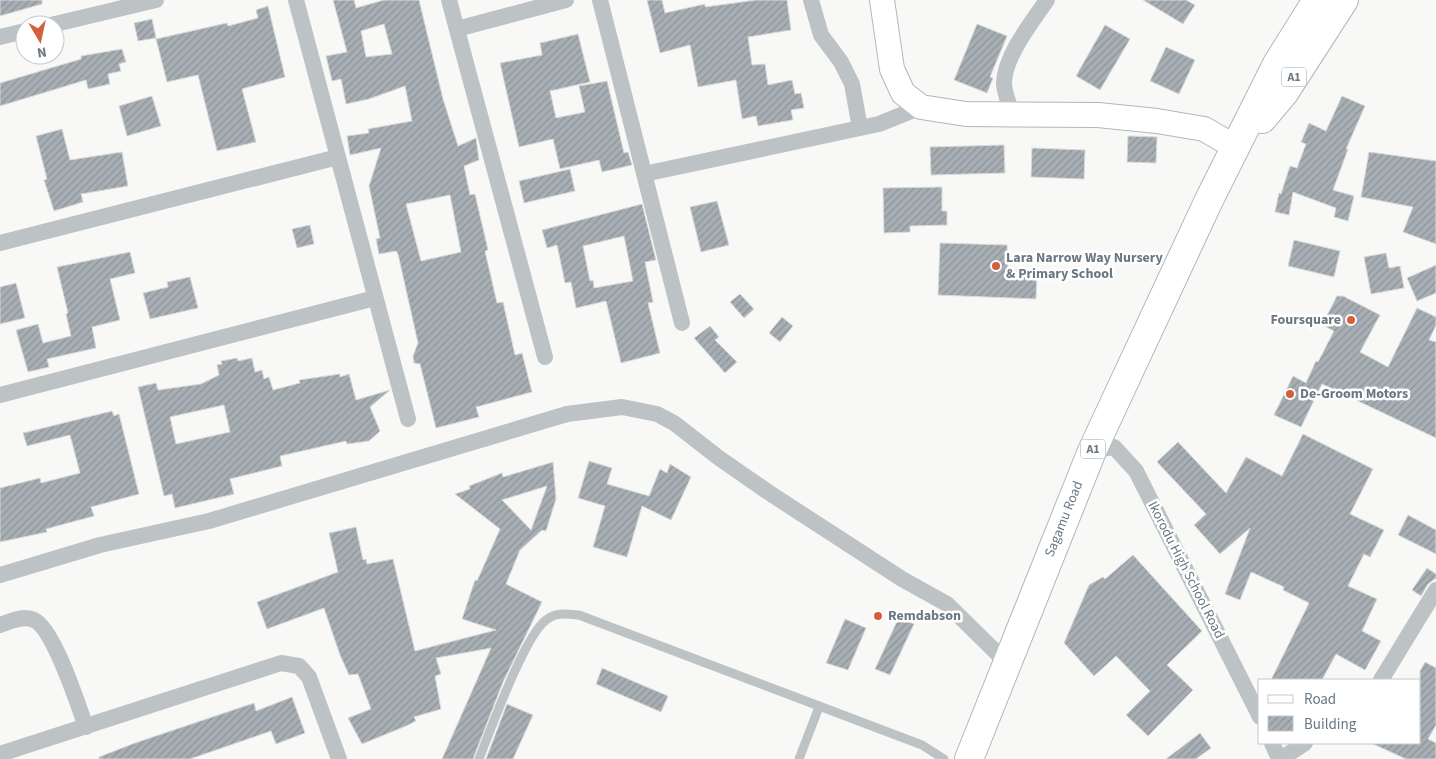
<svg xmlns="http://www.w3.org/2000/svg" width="1436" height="759" viewBox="0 0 1436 759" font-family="'Source Sans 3',sans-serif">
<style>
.building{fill:url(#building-hatch);stroke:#d9dad8;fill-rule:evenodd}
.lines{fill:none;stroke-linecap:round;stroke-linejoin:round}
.secondary-casing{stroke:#b2b7bb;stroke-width:26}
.highway-casing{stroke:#b3b7ba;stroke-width:30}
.lane{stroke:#bdc2c5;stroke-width:9}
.street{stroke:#bdc2c5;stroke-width:16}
.secondary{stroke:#fff;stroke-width:24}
.highway{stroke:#fff;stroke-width:28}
.poi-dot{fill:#d2603b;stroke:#fff;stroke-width:2}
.labels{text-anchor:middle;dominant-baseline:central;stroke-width:5;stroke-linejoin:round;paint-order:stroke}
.shield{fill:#fff;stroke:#97a0a8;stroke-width:1}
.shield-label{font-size:12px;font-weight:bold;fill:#6a7883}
.poi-label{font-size:14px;font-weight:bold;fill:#6a7883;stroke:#fff;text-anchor:start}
.street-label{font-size:14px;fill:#6a7883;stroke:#fff}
</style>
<defs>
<pattern id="building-hatch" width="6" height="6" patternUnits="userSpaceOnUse" patternTransform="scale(1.25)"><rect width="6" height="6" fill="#a8afb4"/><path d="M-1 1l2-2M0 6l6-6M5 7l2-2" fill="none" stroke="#8d9398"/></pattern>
</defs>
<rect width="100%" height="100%" fill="#f8f8f6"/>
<path class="building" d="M0,0H42V4L0,16Z
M333,0H354L356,8L384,0H419L443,99L458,146L476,138L479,160L464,166L470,195L475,194L488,250L485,251L497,303L503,302L515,355L522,353L532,392L476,407L479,417L436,428L420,364L414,363L413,356L418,343L398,254L396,251L379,254L376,239L380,238L369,186L381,148L350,155L347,136L369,133L368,129L412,121L405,86L369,99L346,104L341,79L332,81L326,56L347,52ZM384,24L392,54L366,57L361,31ZM450,195L461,252L421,261L406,204Z
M647,0H662L665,13L705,4V7L756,0H787L791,30L748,37L752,65L765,64L768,85L792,80L795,94L801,93L804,108L791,110L793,120L775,123L758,126L756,116L742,119L736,80L698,87L690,45L660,53Z
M1143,0H1186L1195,5L1183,24Z
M268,6L285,77L242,89L256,142L217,151L198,75L167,82L156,39L227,23L228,26L258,18L256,10Z
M152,19L156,38L138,41L134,23Z
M977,24L1007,36L990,77L993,78L987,93L954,80Z
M1105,25L1130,39L1100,90L1076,76Z
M578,34L590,82L550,91L556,118L585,112L579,86L607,81L624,153L628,152L632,165L602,172L599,160L560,169L553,139L519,147L500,63L542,55L540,43Z
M1166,47L1195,60L1179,94L1150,81Z
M122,49L126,62L119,64L121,71L108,74L110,84L88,89L86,80L0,106V83L81,59V56Z
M152,96L161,126L127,136L119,106Z
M1342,96L1365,106L1346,149H1348L1333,190L1354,196L1348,221L1334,217L1336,208L1293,192L1289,215L1275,212L1279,193L1281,194L1290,166L1297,168L1306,144L1301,142L1309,123L1326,131Z
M62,129L70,160L122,152L128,186L81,194L83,202L54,211L44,180L47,179L36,136Z
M1128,136L1157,137L1156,163L1127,162Z
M1004,145L1005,173L931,175L930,147Z
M1032,148L1085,150L1084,179L1031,177Z
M1369,152L1436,161V244L1403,232L1413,207L1361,197Z
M570,169L575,191L524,203L519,181Z
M942,187V211H947V225L910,226V232L884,233L883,188Z
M717,201L729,245L701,252L690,207Z
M642,204L656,260L645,262L653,302L648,303L660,353L621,363L606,301L576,308L571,282L565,283L557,245L547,248L542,230ZM624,236L633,281L594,288L593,280L590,281L583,246Z
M310,225L314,244L297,248L292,229Z
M1294,240L1340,251L1334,277L1288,266Z
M940,243L1007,245L1008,270L1037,271L1036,299L938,295Z
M130,252L135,273L110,279L120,320L92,327L96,348L47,359L49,367L28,372L16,330L38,324L43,343L71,336L66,314L68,313L57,267Z
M1386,253L1389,268L1400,266L1404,288L1371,294L1364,257Z
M1436,265V293L1417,301L1407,278Z
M190,277L198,308L150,319L143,293L168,287L167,282Z
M16,283L25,318L0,324V287Z
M740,294L754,309L744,318L730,302Z
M1337,296H1343L1380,315L1360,352L1388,367L1417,308L1436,317V325L1429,340L1436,342V438L1322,384L1301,427L1274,415L1293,376L1306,383L1316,361L1318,362L1334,331L1322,325Z
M782,317L793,326L780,342L769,333Z
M710,326L719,337L715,340L737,362L725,373L694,338Z
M237,358L238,361L252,358L255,372L262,370L264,379L269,377L273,390L300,383L299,380L340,374V377L349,374L356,400L390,390L370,407L380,431L369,441L347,444L346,441L280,456L282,466L230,479L234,494L175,508L172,494L164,496L138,387L156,383L158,390L201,384L219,375L217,365L222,364L221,361ZM224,405L230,432L176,444L170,417Z
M112,411L114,416L119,414L139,494L91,507L94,516L46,529L47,532L0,542V488L40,478L41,483L80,473L70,435L27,446L23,433Z
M1303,434L1373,469L1350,514L1384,530L1370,557L1364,554L1348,586L1377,599L1362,631L1381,641L1365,670L1336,654L1322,680H1271L1309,603L1283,590L1284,587L1251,572L1240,600L1225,594L1250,528L1220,554L1194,525L1206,514L1157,462L1178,442L1226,493L1246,457L1282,476Z
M589,461L612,468L607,484L649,496L660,469L667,473L670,464L691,477L671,520L642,506L627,557L593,547L605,506L578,498Z
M553,462L556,499L546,531L542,530L520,550L506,584L542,602L503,682L473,759H442L491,648L436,658L441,674L435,676L441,709L414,717L416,721L406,726L362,744L348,718L371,709L358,674L349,675L340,655L324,608L267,629L257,602L338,572L329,533L356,527L363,560L366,559L367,564L393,559L415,651L496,630L462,619L475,580L477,581L500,529L455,494L470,489L469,486L502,473L503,477ZM547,486L531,530L502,500Z
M1408,515L1436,530V554L1398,535Z
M1133,555L1202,631L1167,665L1193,690L1148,736L1126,715L1150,691L1116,656L1094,676L1064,643L1089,585L1103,577L1105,579Z
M1427,568L1436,574V578L1428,584L1421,596L1412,590Z
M899,617L914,624L890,675L875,669Z
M845,619L866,628L848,670L826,663Z
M1425,662L1436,668V725L1428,739L1436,743V759H1406L1371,743H1420V671Z
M602,668L668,696L661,712L596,684Z
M292,697L305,733L276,744L271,731L190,759H99V757L135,743L254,703L256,711Z
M507,704L533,715L513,759H486Z
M1200,733L1211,748L1196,759H1166Z"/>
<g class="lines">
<defs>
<path id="secondary" d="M882,0L892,69L903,93L921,107L966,114L1098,115L1157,121L1204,129L1237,148"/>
<path id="highway" d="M1262,119L1284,93L1344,0
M969,759L1092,451L1209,200L1277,64L1317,0"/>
</defs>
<use href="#secondary" class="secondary-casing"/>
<use href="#highway" class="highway-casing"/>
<path class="lane" d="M479,759C490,731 525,635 546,620C556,612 567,614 579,615L922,745L944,759
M799,759L819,707"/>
<path class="street" d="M296,0L408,419
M449,0L545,357
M600,0L682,323
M811,0L821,35L841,62L852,84L860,128
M51,25L156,0
M457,29L566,0
M0,37L25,31
M1012,113C1009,104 1004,92 1004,83C1005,55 1032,22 1047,0
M644,174L879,124L921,107
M0,243L338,157
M0,395L375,298
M1092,451L1114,447L1136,471L1260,717
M0,575L100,545L209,521L567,414L622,407L657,414L674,423L719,458L771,494L902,579L947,604L1006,662
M0,625C10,621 24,615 34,620C54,629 78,705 86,727
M1381,680L1436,590
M1272,743L1279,759
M0,754L281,663L299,666L309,677L339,759
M1281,759L1305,743"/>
<use href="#secondary" class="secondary"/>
<use href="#highway" class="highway"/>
</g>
<g class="poi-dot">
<circle cx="996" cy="266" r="5"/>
<circle cx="1351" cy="320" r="5"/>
<circle cx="1290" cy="394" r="5"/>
<circle cx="878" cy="616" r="5"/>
</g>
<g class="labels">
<g class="shield">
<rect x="1281.5" y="67.5" width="25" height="19" rx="4"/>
<rect x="1080.5" y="439.5" width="25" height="19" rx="4"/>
</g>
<g class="shield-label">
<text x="1294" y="77">A1</text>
<text x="1093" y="449">A1</text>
</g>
<g class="poi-label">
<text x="1006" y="258">Lara Narrow Way Nursery<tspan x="1006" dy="16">&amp; Primary School</tspan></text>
<text x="1341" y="320" text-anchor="end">Foursquare</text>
<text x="1300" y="394">De-Groom Motors</text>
<text x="888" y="616">Remdabson</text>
</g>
<g class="street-label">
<text transform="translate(1064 519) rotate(-68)">Sagamu Road</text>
<text transform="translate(1186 570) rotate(63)">Ikorodu High School Road</text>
</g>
</g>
<rect x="1258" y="679" width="162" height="65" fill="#ffffff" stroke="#c3c9cd"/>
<rect x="1268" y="695" width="25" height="8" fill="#ffffff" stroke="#c3c9cd"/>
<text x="1304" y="704" font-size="15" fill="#6a7883">Road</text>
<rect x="1268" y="716" width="25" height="15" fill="url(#building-hatch)" stroke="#c3c9cd"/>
<text x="1304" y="729" font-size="15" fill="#6a7883">Building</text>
<g transform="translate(40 40) rotate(171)"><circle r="24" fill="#ffffff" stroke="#c3c9cd"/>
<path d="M0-4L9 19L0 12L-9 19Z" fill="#d2603b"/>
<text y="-8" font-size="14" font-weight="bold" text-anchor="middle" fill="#6a7883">N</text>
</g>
</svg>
